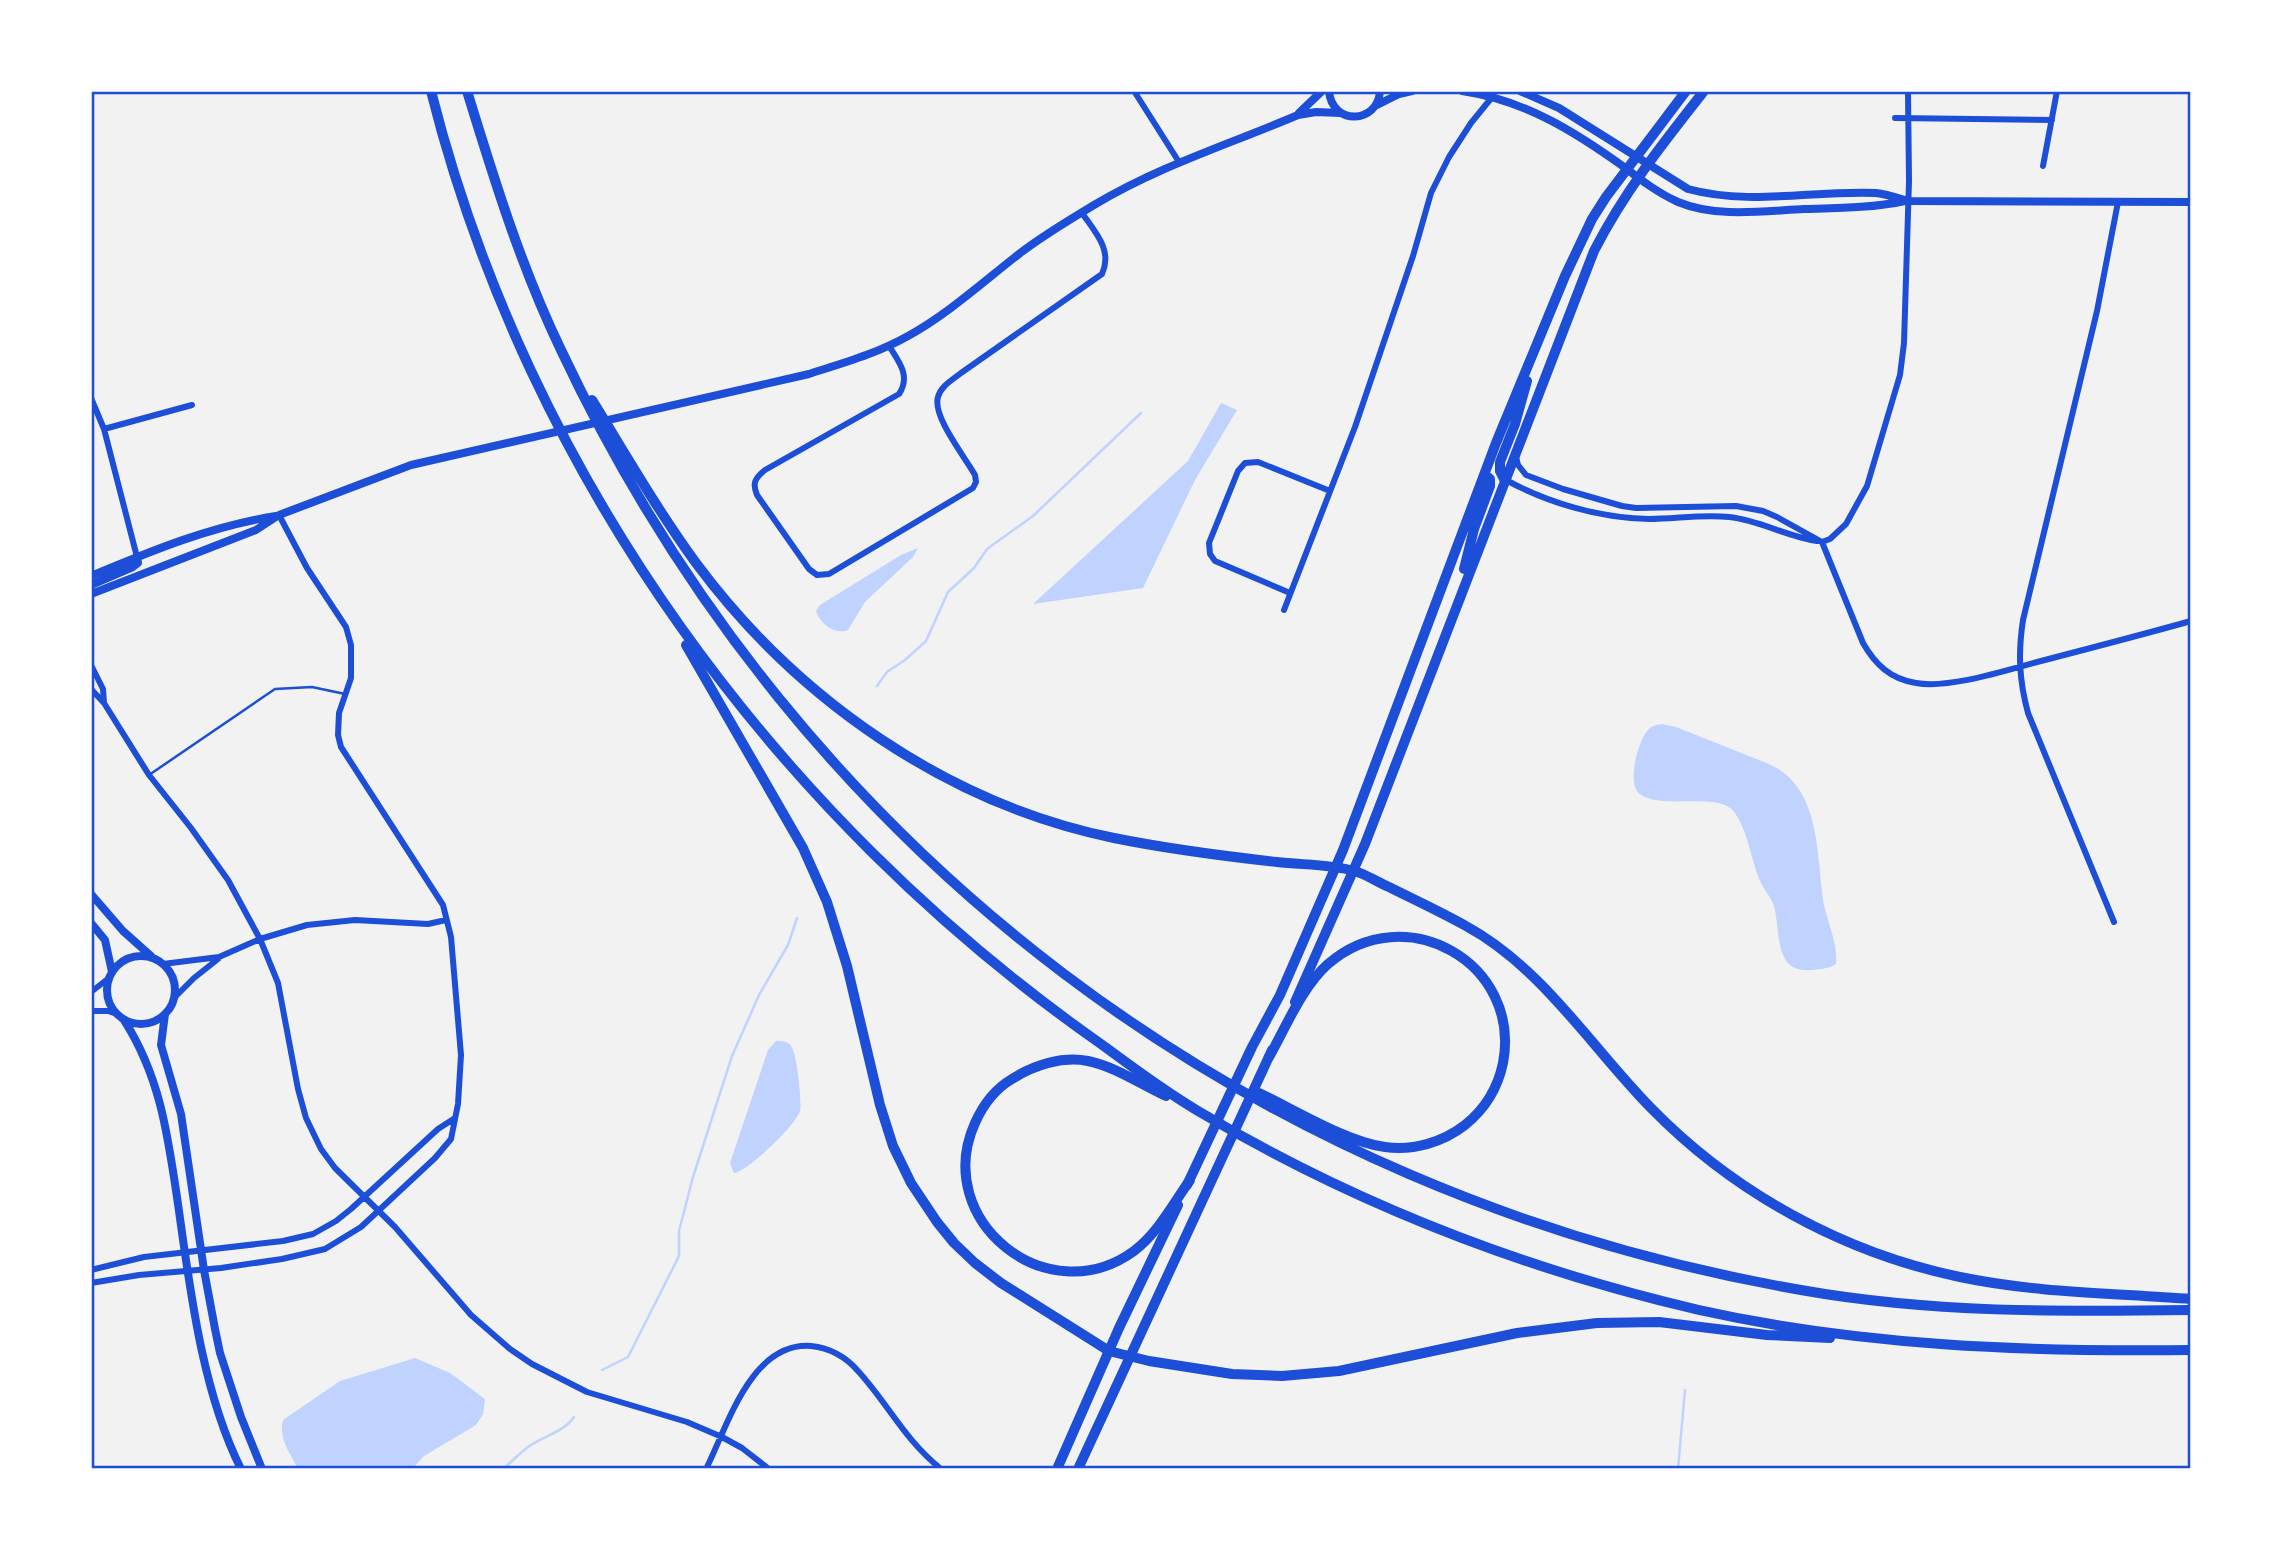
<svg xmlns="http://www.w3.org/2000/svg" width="2282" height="1560" viewBox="0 0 2282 1560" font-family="Montserrat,sans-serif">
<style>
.water{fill:#bfd3fe}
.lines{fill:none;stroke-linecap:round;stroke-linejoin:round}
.stream{stroke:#bfd3fe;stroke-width:2.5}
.service{stroke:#1d4ed8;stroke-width:2.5}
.minor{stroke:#1d4ed8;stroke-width:6}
.tertiary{stroke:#1d4ed8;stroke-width:8}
.primary{stroke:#1d4ed8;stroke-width:10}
.motorway{stroke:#1d4ed8;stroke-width:10}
.neatline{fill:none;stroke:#1d4ed8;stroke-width:2.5}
</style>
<rect width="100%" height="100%" fill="#f2f2f2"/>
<path class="water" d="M1221,403L1237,410L1195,480L1143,588L1033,604L1188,461Z
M918,548L913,557L865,602L848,630C835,635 820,624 816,611L820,605L901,555Z
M1662,724L1676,727L1769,764C1822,788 1816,856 1824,905C1828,924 1838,944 1836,964C1828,969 1821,969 1811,970C1773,974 1781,930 1774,906C1771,897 1765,891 1761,883C1751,861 1749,834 1735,813C1720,790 1663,811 1640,794C1626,784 1638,741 1648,730C1651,726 1656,725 1662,724Z
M776,1041C782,1041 787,1041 791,1046C797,1053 802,1102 800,1111C796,1125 748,1171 734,1173L730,1163L768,1050Z
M415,1358L450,1373L485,1399L483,1414L476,1425L424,1456L412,1469H298C290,1453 278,1438 283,1420L340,1381Z"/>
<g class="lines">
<path class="stream" d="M877,686L887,672L905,660L926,641L948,592L974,568L987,549L1033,516L1141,413
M602,1370L628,1357L679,1256V1231L693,1177L732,1056L759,995L788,945L797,918
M503,1469C511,1462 519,1454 528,1447C543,1436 564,1432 574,1417
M1678,1469L1685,1390"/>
<path class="service" d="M149,775L275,689L312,687L345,694"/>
<path class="minor" d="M1134,91L1179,162
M1895,118L2052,120
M2043,166L2057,91
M889,346C899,362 911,376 899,394L765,470C755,478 752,483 757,495L809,569L817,575L829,574L973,488L976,482L975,475C965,457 932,416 938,397C941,386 952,380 961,373L1102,274C1113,250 1095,232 1082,213
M91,398L104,429L137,557
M104,429L192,405
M1516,457L1518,465L1526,475L1563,489L1622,506L1636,508L1736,506L1763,511L1777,517L1822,542L1863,643C1875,664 1890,679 1916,683C1950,689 2007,670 2041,661C2091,648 2141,635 2191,621
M1504,479C1548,503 1599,518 1649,519C1675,519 1703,514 1729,517C1760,520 1787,537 1817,541
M1822,542L1830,539L1846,524L1867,486L1900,375L1904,343L1909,181L1908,91
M1290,593L1215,561L1210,554L1209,543L1238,471L1245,463L1258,462L1330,491
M1284,610L1355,427L1413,256L1431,193L1449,157L1471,123L1493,96
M91,665L103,689L104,703
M91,689L104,703L149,775L191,828L228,880L260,939L278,983L298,1089L306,1118L321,1149L335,1168L395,1227L471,1315L510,1349L532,1364L587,1392L687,1422L722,1437L742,1448L769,1469
M2114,922L2028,713C2019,680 2018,653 2023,620L2097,311L2118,202
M163,964L219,957L260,939L307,925L355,920L428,924L446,920
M91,992L109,978
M174,998L194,978L218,959
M91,1011H108L117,1014
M91,1270L144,1257L283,1241L313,1234L336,1221L351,1209L438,1129L455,1118
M91,1283L139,1275L221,1268L282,1259L325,1249L361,1227L435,1158L451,1139L458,1104L461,1055L451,937L443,905L341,747L338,735L339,713L351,678V645L346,627L307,568L279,515
M706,1469C728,1425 751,1342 811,1346C830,1348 845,1356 858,1371C889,1405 903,1438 941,1469"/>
<path class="tertiary" d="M1329,91C1332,126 1378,124 1380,91
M1462,91C1524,100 1574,131 1624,167C1641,180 1658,193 1678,202C1716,218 1764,211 1804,209C1838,208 1872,208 1905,201
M1520,91L1559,108L1688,189C1750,206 1813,190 1876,193C1887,194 1898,198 1908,201L2191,202
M1375,106L1399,94L1412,91
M1299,113L1322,91
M91,576C151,551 211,526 276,516
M91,585L133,567L138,563L137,557
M91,594L256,530L279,515L411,465L809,374C843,363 876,354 908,336C948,314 983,282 1019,254C1042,236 1069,220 1094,205C1159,166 1230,144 1298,115L1316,112L1340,113
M91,894L123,931L151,956
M91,923L105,940L112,972
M107 990a34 34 0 1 1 68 0a34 34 0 1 1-68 0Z
M165,1014L161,1045L181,1114L204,1270L215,1329L220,1353L241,1417L262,1469
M124,1020C161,1078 168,1137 178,1204C190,1289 202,1391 241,1469"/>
<path class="primary" d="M1504,479L1500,471V462L1515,424L1527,381
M1464,569L1474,529L1490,486V479L1485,475
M1295,1002L1365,844L1594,251C1624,192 1663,143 1704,91
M1187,1185L1252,1047L1280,995L1343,850L1496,443L1565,276L1592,219L1606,197L1686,91
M1057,1469L1119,1328L1178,1205
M1078,1469L1272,1050"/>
<path class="motorway" d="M431,91C528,477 777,817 1101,1044C1132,1067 1164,1091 1198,1111C1353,1203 1523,1269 1699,1310C1860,1346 2027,1352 2191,1350
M467,91C494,179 521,267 561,350C799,856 1252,1195 1801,1290C1930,1313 2061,1312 2191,1310
M592,400C626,455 658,511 696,563C797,699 947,804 1114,838C1168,849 1223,856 1277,862C1302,865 1330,864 1354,871C1366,874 1377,882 1389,887C1415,900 1441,912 1466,926C1543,968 1591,1047 1651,1108C1734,1193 1844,1253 1960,1277C2036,1293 2114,1293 2191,1299
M686,645L803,848L827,902L847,966L880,1105L893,1146L911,1183L937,1222L954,1243L975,1263L1001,1283L1090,1339L1109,1351L1149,1361L1232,1374L1282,1376L1339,1371L1517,1333L1597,1323L1659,1322L1767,1335L1830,1338
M1259,1093C1295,1110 1347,1142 1385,1147C1414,1151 1443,1142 1465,1125C1485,1109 1498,1087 1503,1063C1522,963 1405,897 1328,964C1302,987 1286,1027 1269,1057
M1166,1096C1140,1084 1116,1067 1088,1061C1062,1056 1034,1065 1012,1079C995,1089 983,1105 975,1123C931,1221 1048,1314 1134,1251C1158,1233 1173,1204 1190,1180"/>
</g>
<rect width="2282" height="1560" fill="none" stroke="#ffffff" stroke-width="186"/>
<rect x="93" y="93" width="2096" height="1374" class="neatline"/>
</svg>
